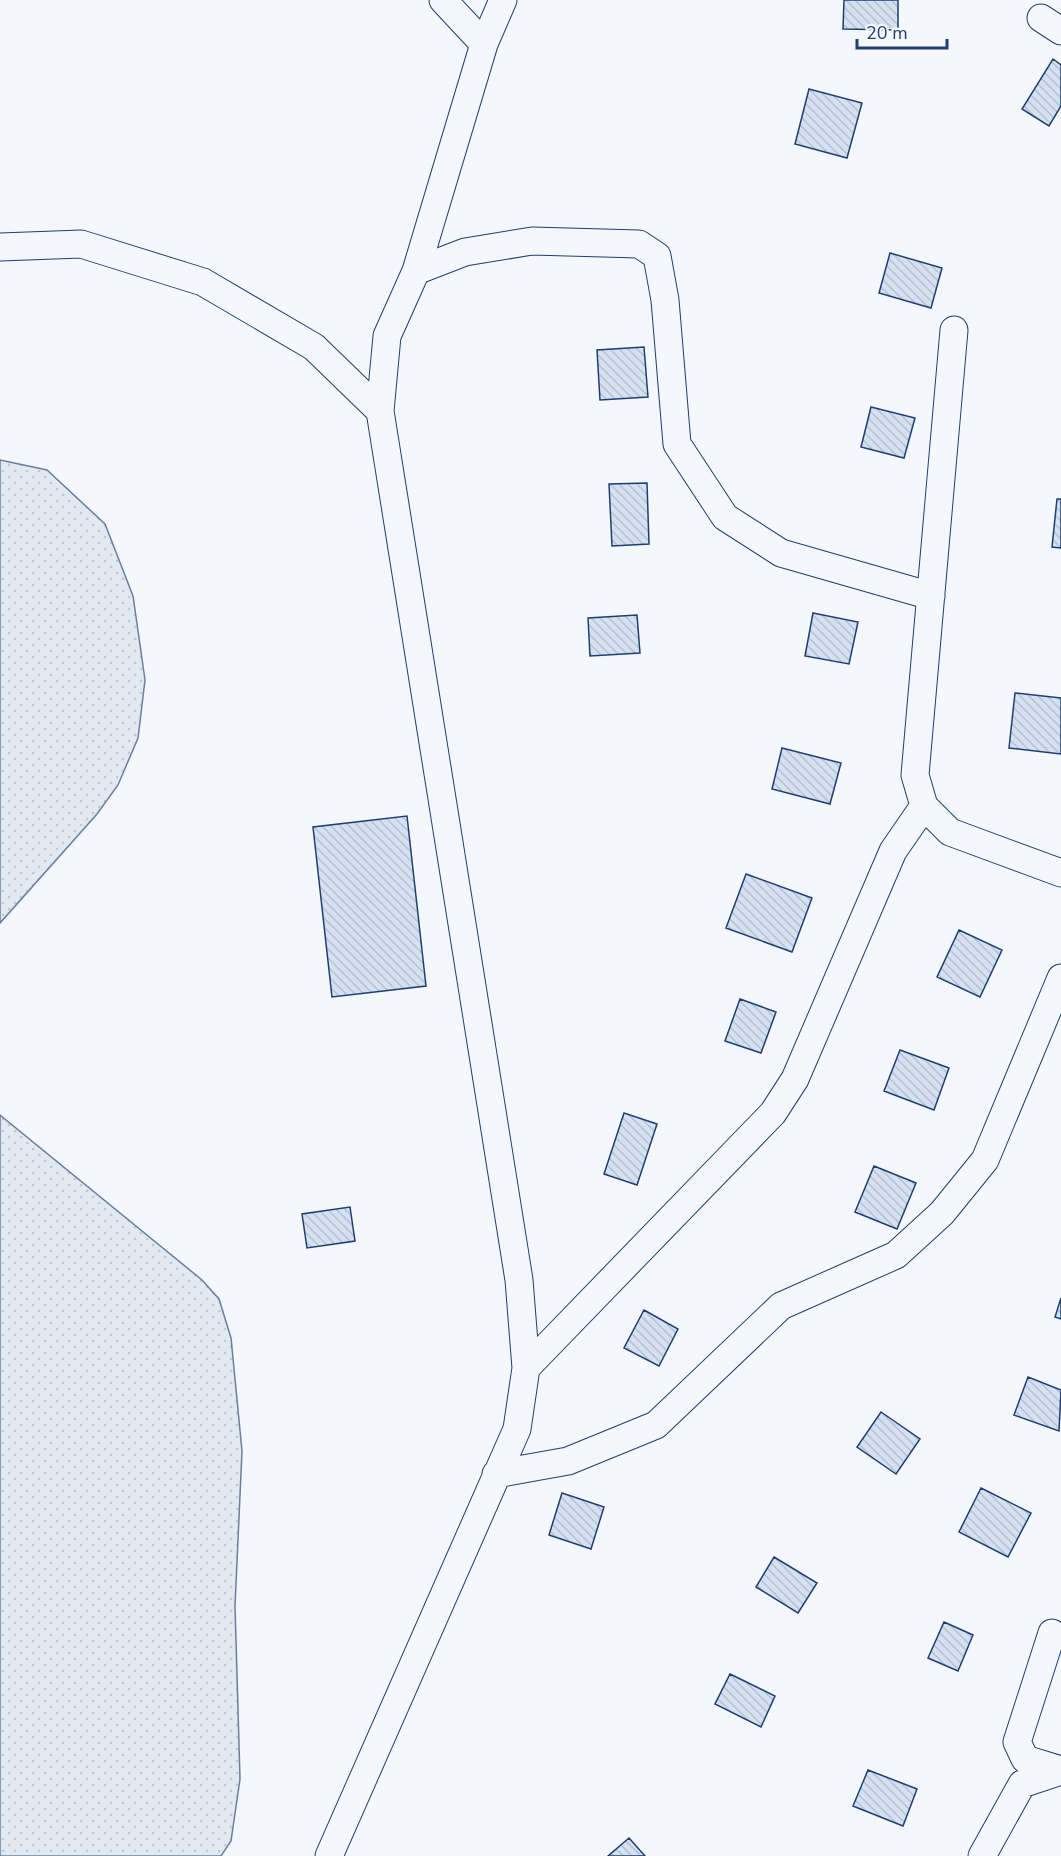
<svg xmlns="http://www.w3.org/2000/svg" width="1061" height="1856" viewBox="0 0 1061 1856" font-family="'Nunito Sans',sans-serif">
<style>
.grass{fill:url(#grass-dots);stroke:#687fa3;stroke-width:1.5}
.building{fill:url(#building-back-hatch);stroke:#1d3f73;stroke-width:1.5}
.lines{fill:none;stroke-linecap:round;stroke-linejoin:round}
.minor-casing{stroke:#1d3f73;stroke-width:29}
.minor{stroke:#f4f7fb;stroke-width:27}
</style>
<defs>
<pattern id="grass-dots" width="8" height="8" patternUnits="userSpaceOnUse" patternTransform="scale(1.5)"><rect width="8" height="8" fill="#e3e9f0"/><path d="M2 2h.1M6 6h.1" fill="none" stroke="#c2c9d1" stroke-width="1.8" stroke-linecap="round"/></pattern>
<pattern id="building-back-hatch" width="6" height="6" patternUnits="userSpaceOnUse" patternTransform="scale(1.5)"><rect width="6" height="6" fill="#d5e0f0"/><path d="M-1 5l2 2M0 0l6 6M5-1l2 2" fill="none" stroke="#b6c1d1"/></pattern>
</defs>
<rect width="100%" height="100%" fill="#f4f7fb"/>
<path class="grass" d="M0,460L47,470L105,524L133,596L145,680L138,738L118,785L97,814L0,923Z
M0,1115L202,1280L219,1299L231,1338L242,1451L235,1606L240,1779L231,1841L221,1856H0Z"/>
<path class="building" d="M844,0H898V30L843,29Z
M1053,59L1061,65V106L1049,126L1022,109Z
M809,89L862,103L847,158L795,144Z
M890,253L942,268L931,308L879,293Z
M644,347L648,397L600,400L597,350Z
M871,407L915,418L904,458L861,447Z
M647,483L649,544L612,546L609,484Z
M1057,499H1061V548L1052,547Z
M813,613L858,622L849,664L805,656Z
M637,615L640,653L590,656L588,618Z
M1015,693L1061,698V754L1009,748Z
M782,748L841,763L830,804L772,789Z
M407,816L426,986L332,997L313,827Z
M746,874L812,898L792,952L726,928Z
M959,930L1002,950L980,997L937,977Z
M740,999L776,1012L761,1053L725,1041Z
M900,1050L949,1068L934,1110L884,1091Z
M624,1113L657,1124L637,1185L604,1174Z
M874,1166L916,1183L897,1229L855,1212Z
M350,1207L355,1241L307,1248L302,1214Z
M1061,1298V1319L1055,1317Z
M644,1310L678,1329L659,1366L624,1348Z
M1028,1377L1061,1390L1059,1431L1014,1415Z
M881,1412L920,1439L896,1474L857,1447Z
M981,1488L1031,1513L1008,1557L959,1532Z
M562,1493L604,1507L591,1549L549,1535Z
M774,1557L817,1583L798,1613L756,1587Z
M944,1622L973,1635L958,1671L928,1658Z
M730,1674L775,1696L761,1727L715,1704Z
M868,1770L917,1789L903,1826L853,1806Z
M629,1838L645,1856H608Z"/>
<g class="lines">
<defs>
<path id="minor" d="M443,0L484,44
M1041,18L1061,31
M0,247L81,244L203,282L314,347L380,411
M416,271L465,252L532,241L639,244L657,256L665,300L677,444L725,517L781,553L931,596
M954,330L915,775L924,806L950,832L1061,873
M526,1368L773,1113L795,1079L893,851L924,806
M496,1474L568,1461L656,1425L781,1306L896,1255L942,1213L985,1160L1061,978
M1052,1633L1017,1742L1025,1759L1061,1770
M329,1856L517,1429L526,1368L519,1280L380,411L387,336L416,271L484,44L503,0
M982,1856L1022,1784L1061,1771"/>
</defs>
<use href="#minor" class="minor-casing"/>
<use href="#minor" class="minor"/>
</g>
<path d="M857 39v9h90v-9" fill="none" stroke="#1d3f73" stroke-width="3"/>
<text x="866" y="39" font-size="18" fill="#1d3f73" stroke="#f4f7fb" stroke-width="4.5" paint-order="stroke">20 m</text>
</svg>
